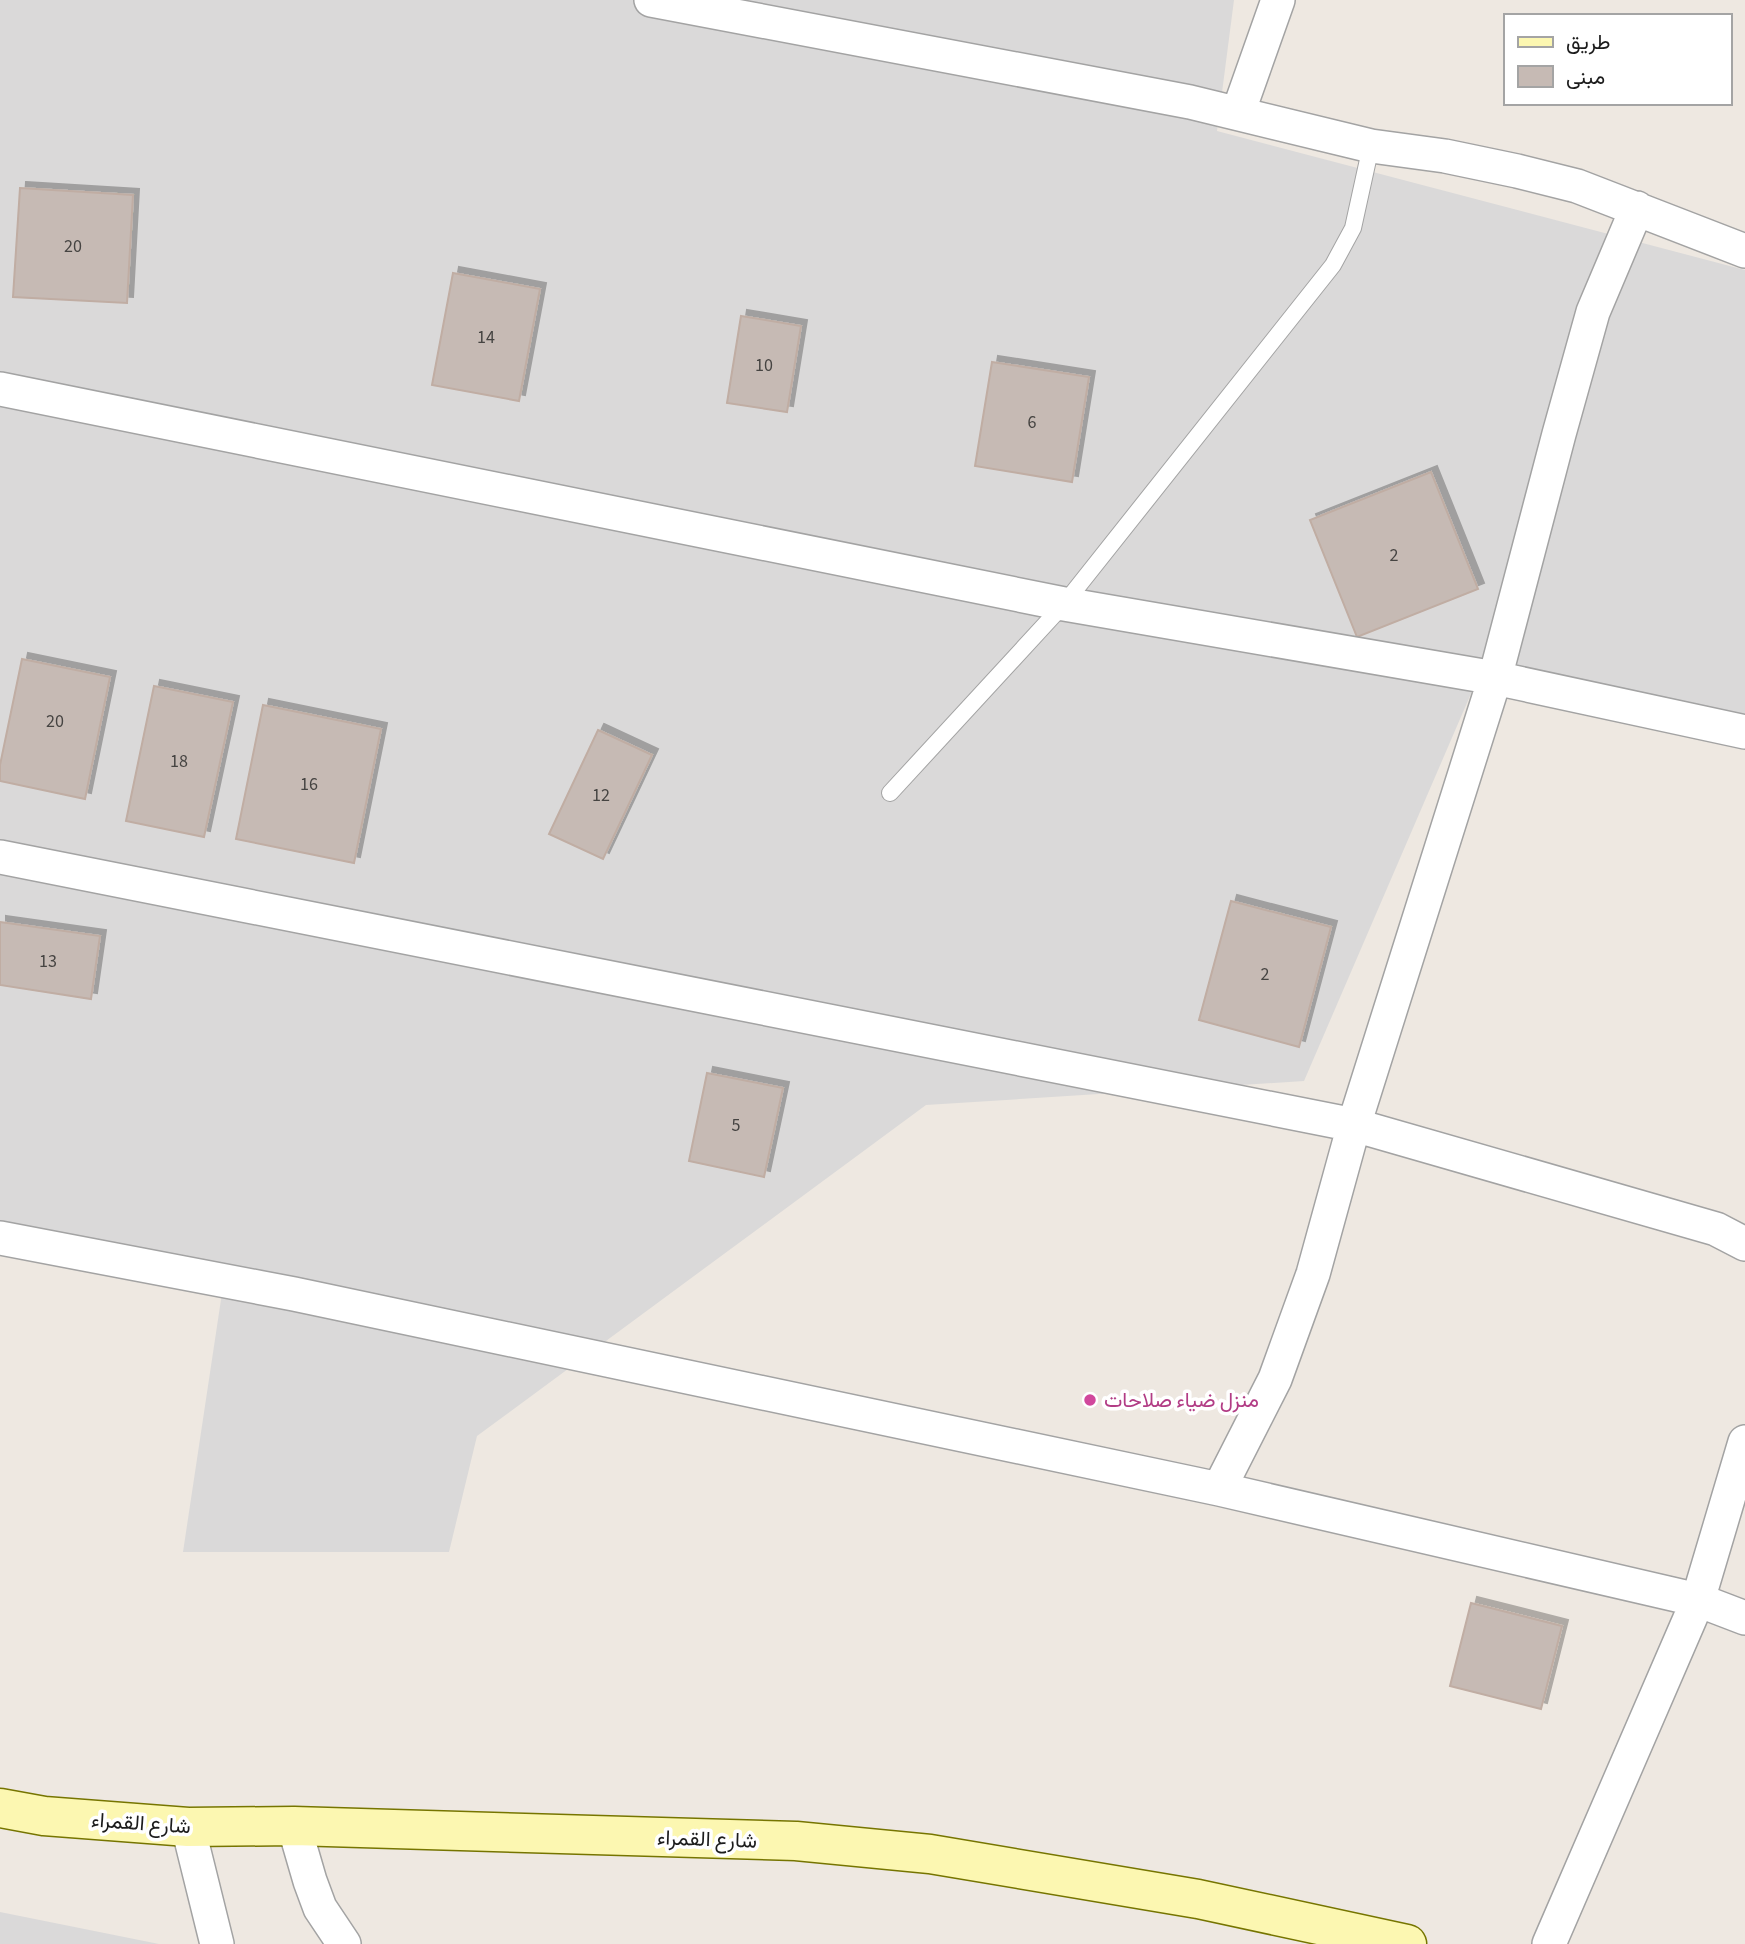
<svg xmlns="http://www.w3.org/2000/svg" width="1745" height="1944" viewBox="0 0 1745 1944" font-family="'Source Sans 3',Vazirmatn,sans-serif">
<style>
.residential{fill:#dad9d9}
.building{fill:#c6bab4;stroke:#c0ada3;stroke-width:2;filter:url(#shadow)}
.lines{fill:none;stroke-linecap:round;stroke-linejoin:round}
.lane-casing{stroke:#a3a3a3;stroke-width:18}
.street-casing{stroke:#a3a3a3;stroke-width:36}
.secondary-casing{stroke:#767500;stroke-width:41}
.lane{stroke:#fff;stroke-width:16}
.street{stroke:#fff;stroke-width:33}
.secondary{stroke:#fcf7b1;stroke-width:38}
.hotel-dot{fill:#d1479c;stroke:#fff;stroke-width:2.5}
.labels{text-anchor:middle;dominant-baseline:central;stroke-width:7;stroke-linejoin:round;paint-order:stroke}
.number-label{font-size:18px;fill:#464442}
.hotel-label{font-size:21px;fill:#b23c85;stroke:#fff;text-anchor:start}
.street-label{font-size:21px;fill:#1c1c1c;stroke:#fff}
</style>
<defs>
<filter id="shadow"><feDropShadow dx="6" dy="-6" stdDeviation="0" flood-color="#0004"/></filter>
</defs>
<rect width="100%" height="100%" fill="#eee8e1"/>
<path class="residential" d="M0,0H1234L1217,131L1745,270V728L1479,675L1304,1081L926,1105L477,1436L449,1552H183L222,1293L0,1241Z
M0,1912L159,1944H0Z"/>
<path class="building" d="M20,188L133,195L127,303L13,297Z
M453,273L540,289L519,401L432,385Z
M741,316L801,326L787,412L727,403Z
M992,362L1089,377L1072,482L975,466Z
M1431,472L1478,589L1357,637L1310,520Z
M22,659L110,677L85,799L0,781V765Z
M154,686L233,702L204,837L126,821Z
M263,705L381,729L354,863L236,839Z
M598,730L652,755L603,859L549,834Z
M1231,901L1331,927L1299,1047L1199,1020Z
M0,922L100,936L91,999L0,985Z
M707,1073L783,1088L764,1177L689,1161Z
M1471,1603L1562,1626L1541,1709L1450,1686Z"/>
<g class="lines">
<defs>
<path id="lane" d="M890,793L1064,604L1333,265L1353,228L1371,146"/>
<path id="street" d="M651,0L1190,102L1371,146L1445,156L1517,171L1577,186L1745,251
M1238,113L1278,0
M0,389L1064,604L1495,678L1745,732
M0,857L1354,1125L1716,1229L1745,1244
M0,1238L294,1294L1219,1489L1698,1600L1745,1618
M1219,1489L1275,1379L1313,1274L1354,1125L1495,678L1559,434L1593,312L1637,208
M294,1826L310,1881L320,1908L344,1944
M188,1827L217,1944
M1549,1944L1698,1600L1745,1442"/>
<path id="secondary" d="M0,1808L44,1816L188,1827L294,1826L796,1841L930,1854L1198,1899L1407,1944"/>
</defs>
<use href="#lane" class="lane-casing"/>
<use href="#street" class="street-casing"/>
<use href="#secondary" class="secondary-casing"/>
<use href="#lane" class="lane"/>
<use href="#street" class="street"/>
<use href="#secondary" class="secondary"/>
</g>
<circle class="hotel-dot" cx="1090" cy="1400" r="7"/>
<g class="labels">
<g class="number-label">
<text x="73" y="246">20</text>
<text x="486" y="337">14</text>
<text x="764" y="365">10</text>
<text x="1032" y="422">6</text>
<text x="1394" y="555">2</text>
<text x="55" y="721">20</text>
<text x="179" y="761">18</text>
<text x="309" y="784">16</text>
<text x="601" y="795">12</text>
<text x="48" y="961">13</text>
<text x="1265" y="974">2</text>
<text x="736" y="1125">5</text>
</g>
<g class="hotel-label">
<text x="1104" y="1400">منزل ضياء صلاحات</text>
</g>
<g class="street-label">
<text transform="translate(141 1823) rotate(4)">شارع القمراء</text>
<text transform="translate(707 1839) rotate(2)">شارع القمراء</text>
</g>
</g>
<rect x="1504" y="14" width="228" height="91" fill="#ffffff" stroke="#a4a4a4" stroke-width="2"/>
<rect x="1518" y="37" width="35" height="10" fill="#fcf7b1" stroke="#a4a4a4" stroke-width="2"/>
<text x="1566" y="49" font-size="21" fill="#1c1c1c">طريق</text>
<rect x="1518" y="66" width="35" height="21" fill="#c6bab4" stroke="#a4a4a4" stroke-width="2"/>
<text x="1566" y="84" font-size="21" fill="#1c1c1c">مبنى</text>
</svg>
